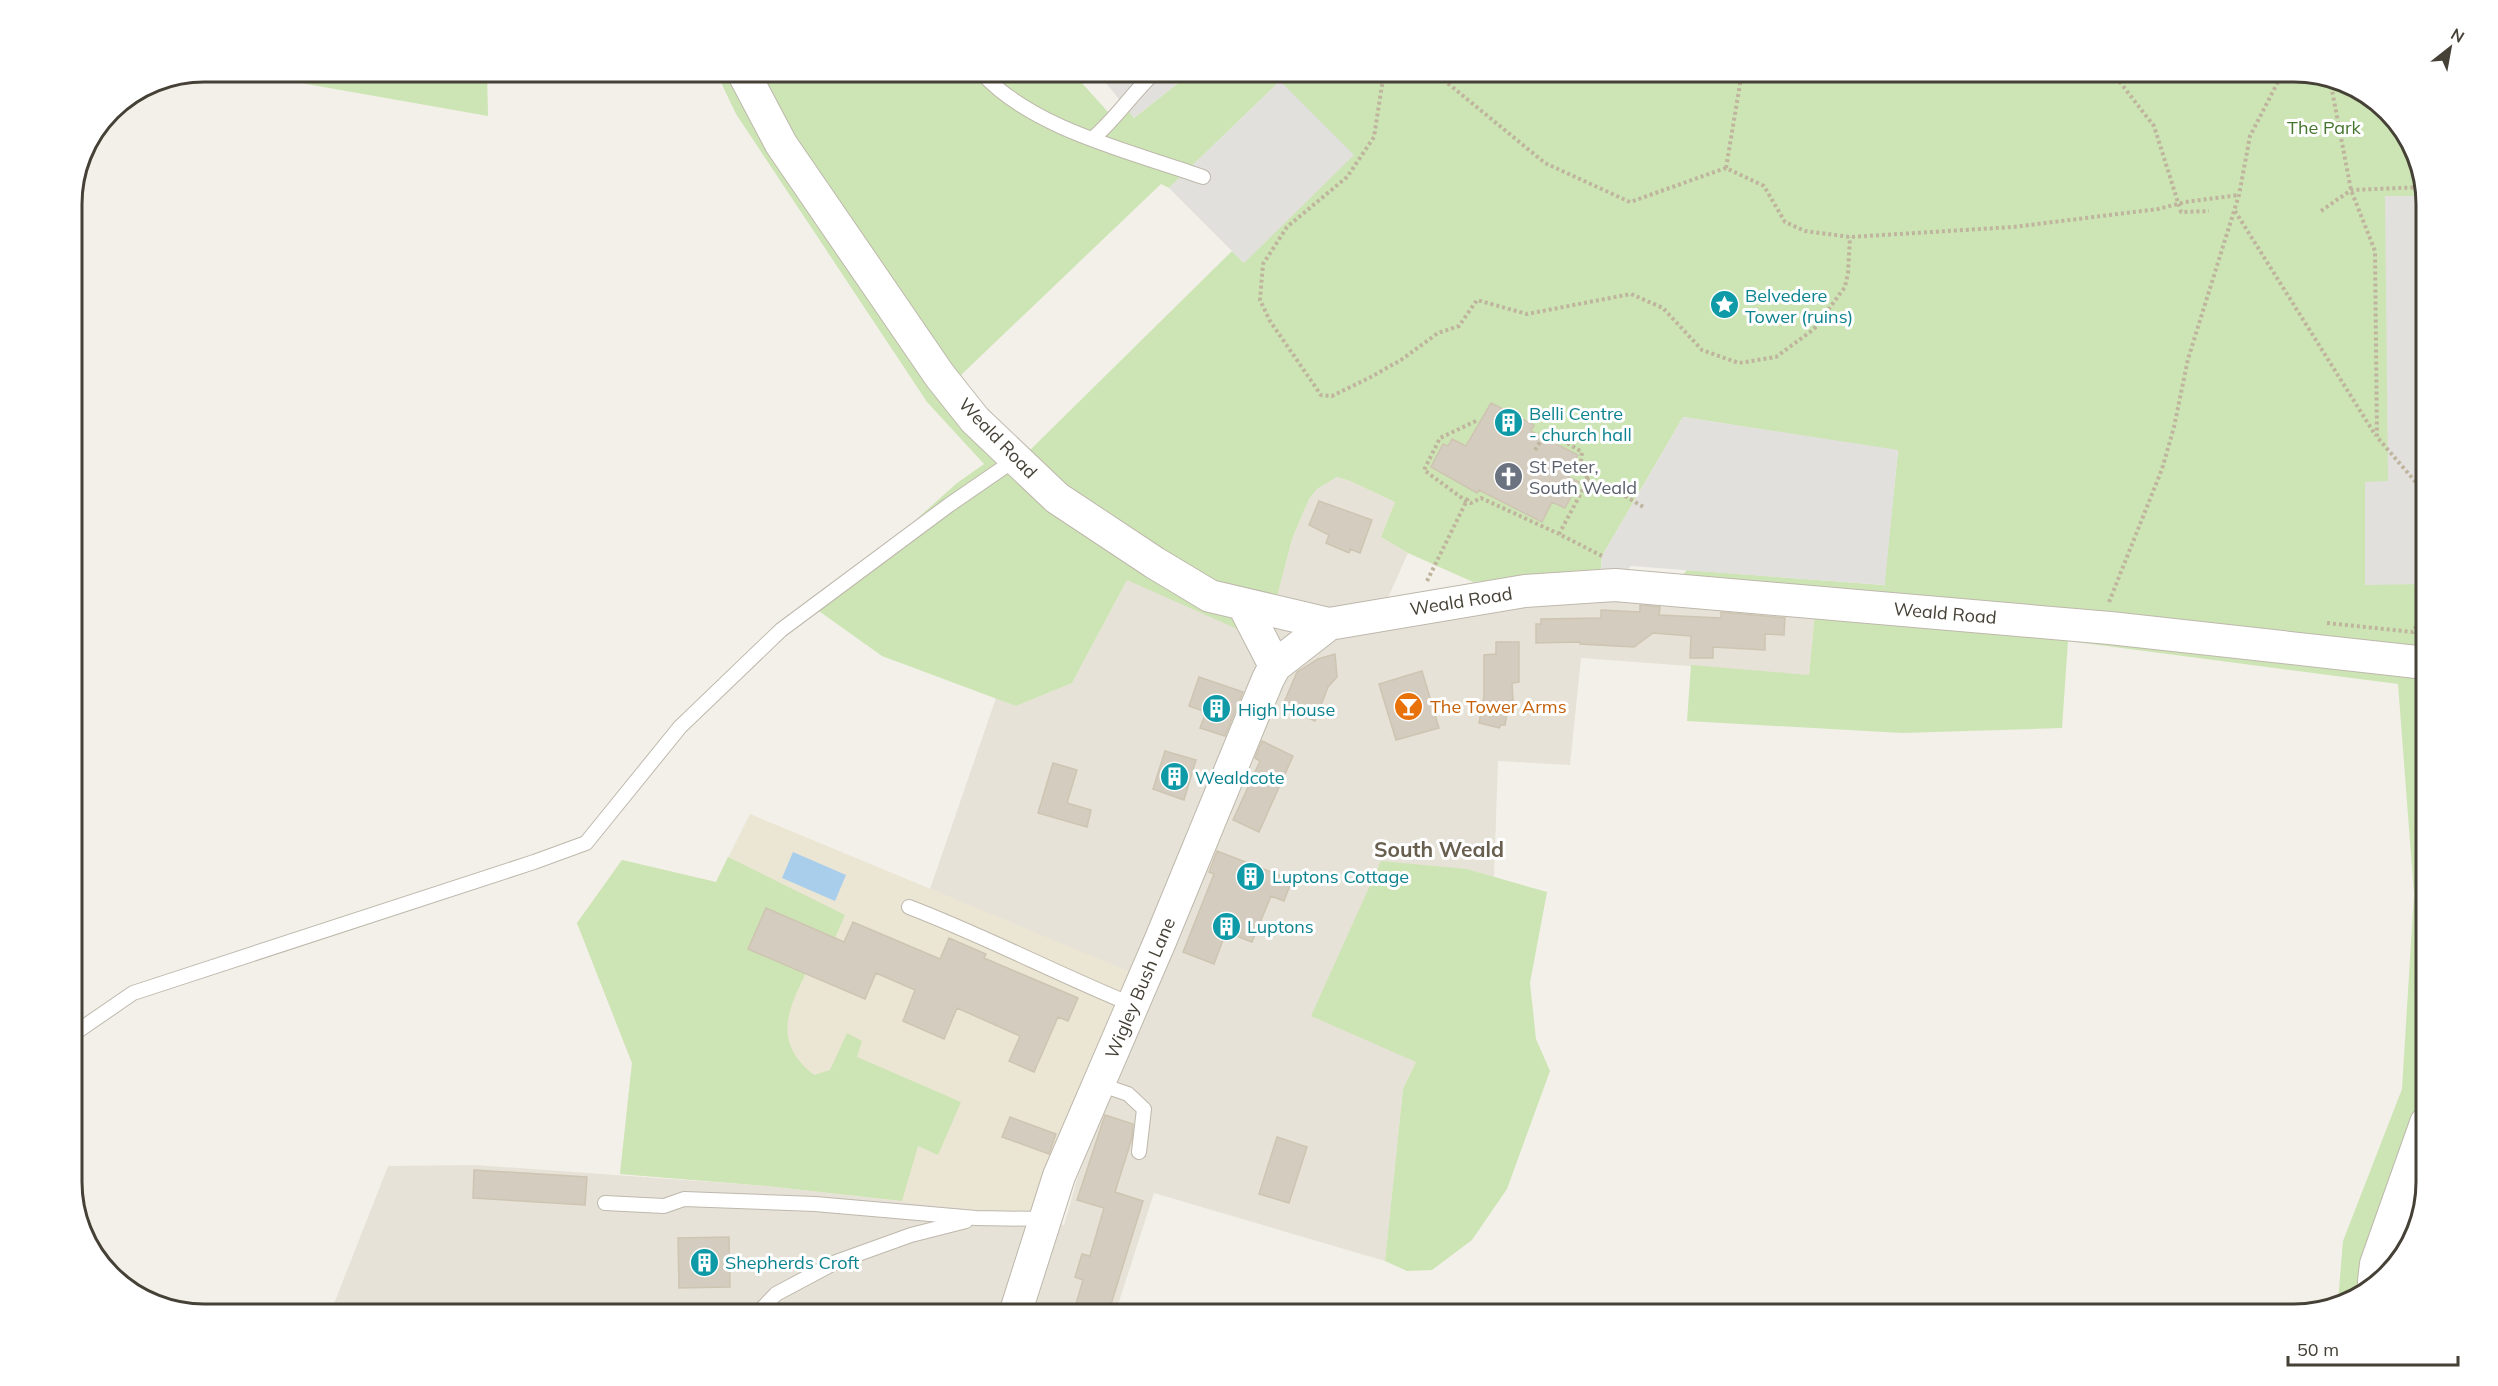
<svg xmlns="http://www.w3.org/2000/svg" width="2498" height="1386" viewBox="0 0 2498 1386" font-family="Mulish,sans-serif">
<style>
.residential{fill:#e7e2d7}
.education{fill:#ebe5d3}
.green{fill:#cde5b4;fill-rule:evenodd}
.parking{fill:#e2e0dd}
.water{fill:#a9ceec}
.building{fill:#d4ccbf;stroke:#cec4b2;stroke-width:1.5}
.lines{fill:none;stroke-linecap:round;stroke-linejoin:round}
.service-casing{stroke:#beb8ac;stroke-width:16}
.tertiary-casing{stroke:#beb8ac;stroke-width:34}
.path{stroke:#bfb49e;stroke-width:4;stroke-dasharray:3 3;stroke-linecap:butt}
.service{stroke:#fff;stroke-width:14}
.tertiary{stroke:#fff;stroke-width:32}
.labels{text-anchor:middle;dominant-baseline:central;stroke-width:6;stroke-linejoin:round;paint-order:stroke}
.park-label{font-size:18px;fill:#46752e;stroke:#fff}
.culture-label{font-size:18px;fill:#0d838f;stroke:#fff;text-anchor:start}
.street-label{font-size:18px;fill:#464137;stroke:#fff}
.worship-label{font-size:18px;fill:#5b616d;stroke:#fff;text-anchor:start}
.food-label{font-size:18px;fill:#c56008;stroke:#fff;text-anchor:start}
.quarter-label{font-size:21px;font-weight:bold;fill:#685f4f;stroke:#fff}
.rim{fill:none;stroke:#464137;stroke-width:3}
</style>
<rect width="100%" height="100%" fill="#f3f0e9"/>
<path class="residential" d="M1337,477L1350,481L1395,502L1381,537L1408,553L1374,629L1525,591L1816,602L1809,675L1581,658L1570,765L1498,761L1494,877L1467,869L1416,1062L1403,1089L1385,1261L1154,1193L1115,1314H330L388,1166L475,1165L767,1186L1032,1216L1064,1225L1078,1176L1156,984L930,889L996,698L1016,706L1072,683L1127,580L1277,597L1292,539L1309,499L1317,489Z"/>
<path class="education" d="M750,814L1140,976L1032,1216L767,1186L620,1174L632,1063L577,923L622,860L716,882Z"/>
<path class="green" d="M239,72H487L488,116Z
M716,72H1072L1108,112L1126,107L1134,118L1192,72H2293L2352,86L2404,131L2426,196V1181L2412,1240L2360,1296L2338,1302L2343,1241L2402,1089L2414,894L2398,684L2068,641L2062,728L1902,733L1687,721L1691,665L1809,675L1816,602L1670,589L1687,570L1884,585L1898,451L1683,417L1602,556L1601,572L1473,582L1408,553L1381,537L1395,502L1350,481L1337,477L1317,489L1309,499L1292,539L1277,597L1244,632L1127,580L1072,683L1016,706L882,656L816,609L957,483L984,464L927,402L736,114ZM1280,81L1244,263L1232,251L1028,452L990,417L961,375L1161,184L1169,188Z
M728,857L845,915L835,938L766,908L748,949L806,973C786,1013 774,1043 814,1075L830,1070L847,1033L862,1041L857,1057L961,1102L938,1155L918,1146L902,1201L767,1186L620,1174L632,1063L577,923L622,860L716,882Z
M1381,861L1467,869L1547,892L1530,983L1536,1039L1550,1071L1507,1189L1472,1240L1432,1270L1407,1271L1385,1261L1403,1089L1416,1062L1311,1016Z"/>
<path class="parking" d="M1120,72H1192L1134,118L1106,83Z
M1280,81L1354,155L1244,263L1169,188Z
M2385,196H2426V584L2365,585V482L2388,481Z
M1683,417L1898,450L1884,592V585L1631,566L1626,571L1601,572L1602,556Z"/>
<path class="water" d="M793,852L846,875L835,901L782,878Z"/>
<path class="building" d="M1491,403L1534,425L1531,431L1578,455L1567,476L1579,482L1565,508L1552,502L1542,522L1479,490L1477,493L1431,467L1443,444L1448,446L1452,439L1466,446Z
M1319,501L1372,520L1360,553L1350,549L1349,553L1326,543L1329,535L1309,525Z
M1640,605L1660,607L1659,615L1721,618V612L1785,618L1784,635L1765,634V650L1713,647V658H1690L1691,636L1653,633L1634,647L1580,644V642L1536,643V624H1541V619L1601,618V610L1640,612Z
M1496,642H1519V682L1512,683L1513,700L1509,702L1505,725H1501L1499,728L1479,723L1484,696V655L1496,654Z
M1335,654L1337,677L1328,687L1315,721L1282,707L1297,672L1318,659Z
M1422,671L1439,728L1396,740L1379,684Z
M1199,677L1243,692L1225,736L1200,728L1206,712L1189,706Z
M1262,741L1293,756L1259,832L1233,820L1260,761L1255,758Z
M1165,751L1196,760L1184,800L1153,789Z
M1053,763L1077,770L1067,803L1091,810L1087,827L1038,813Z
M1217,851L1292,880L1284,901L1271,896L1252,942L1226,932L1214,964L1183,952L1214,874L1209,872Z
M766,908L844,942L853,922L940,959L949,938L986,954L984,958L1078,998L1068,1021L1058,1017L1034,1072L1009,1061L1020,1036L957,1008L944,1039L903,1021L915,990L876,973L865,999L748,949Z
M1105,1115L1133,1124L1132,1138L1115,1192L1143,1201L1108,1314H1073L1083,1280L1075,1277L1082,1254L1090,1256L1104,1208L1077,1200Z
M1010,1117L1056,1134L1049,1154L1002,1137Z
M1277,1137L1307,1147L1289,1203L1259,1194Z
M474,1170L587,1177L585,1205L473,1198Z
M729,1237L730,1287L679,1288L678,1238Z"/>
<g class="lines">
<defs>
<path id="service" d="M981,72C1031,129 1133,152 1203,177
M1092,139C1116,119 1132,93 1155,72
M909,907C985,936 1057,974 1133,1005
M72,1035L133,993L534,862L586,843L680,727L781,630L949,505L1016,459
M1099,1084L1128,1094L1144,1109L1139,1152
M605,1203L664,1206L684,1199L815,1204L976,1218L1043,1219
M757,1314L776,1294L836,1262L911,1235L966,1221"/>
<path id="tertiary" d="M743,72L781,144L940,376L975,420L1057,498L1155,563L1210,596L1329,624L1525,591L1615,585L2110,628L2426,663
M1243,604L1275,666
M2374,1281L2376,1264L2426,1123
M1015,1314L1059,1176L1161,939L1268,679L1275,666L1329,624"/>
</defs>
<use href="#service" class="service-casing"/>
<use href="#tertiary" class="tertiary-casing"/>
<path class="path" d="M1384,72L1374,137L1347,177L1287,227L1263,264L1260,300L1270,321L1321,395L1332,396L1369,378L1401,360L1438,333L1459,326L1477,300L1527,314L1631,294L1663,308L1702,350L1739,363L1776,357L1814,329L1845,287L1848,273L1850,237
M1434,72L1545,163L1630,202L1726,168L1764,186L1785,222L1805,231L1850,237L2013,227L2158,209L2185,202L2239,195
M2112,72L2154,126L2181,212L2209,211
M2330,80L2351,190L2375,251L2377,437L2426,494
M1726,168L1742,72
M2235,211L2376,436
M2321,211L2351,190L2423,187
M1476,421L1440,438L1424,470L1466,501L1471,503L1481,498L1559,534
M1535,450L1542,439L1552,434L1582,452L1581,462L1588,480
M1602,556L1559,534L1588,480L1615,490L1645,508
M1427,581L1468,498
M2109,602L2162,469L2174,427L2188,359L2239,195L2250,136L2283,72
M2327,623L2413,632L2426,609"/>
<use href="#service" class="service"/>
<use href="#tertiary" class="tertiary"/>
</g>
<defs>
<symbol id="sight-disc" viewBox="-11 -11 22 22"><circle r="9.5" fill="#0f9aa8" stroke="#fff"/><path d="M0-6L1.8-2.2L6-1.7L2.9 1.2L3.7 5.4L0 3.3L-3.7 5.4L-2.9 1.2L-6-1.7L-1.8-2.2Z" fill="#fff"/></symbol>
<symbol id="building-disc" viewBox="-11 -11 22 22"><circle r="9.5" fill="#0f9aa8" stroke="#fff"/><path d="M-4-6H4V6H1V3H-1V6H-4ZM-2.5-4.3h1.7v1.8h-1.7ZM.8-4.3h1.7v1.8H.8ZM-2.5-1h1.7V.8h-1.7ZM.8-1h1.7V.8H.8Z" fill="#fff"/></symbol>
<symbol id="church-disc" viewBox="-11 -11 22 22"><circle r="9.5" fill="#6b7280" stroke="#fff"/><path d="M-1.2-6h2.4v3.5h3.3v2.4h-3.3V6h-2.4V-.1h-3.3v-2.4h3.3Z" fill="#fff"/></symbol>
<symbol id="bar-disc" viewBox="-11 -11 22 22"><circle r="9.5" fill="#e8710a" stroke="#fff"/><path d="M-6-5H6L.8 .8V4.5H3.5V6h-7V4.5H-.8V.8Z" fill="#fff"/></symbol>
</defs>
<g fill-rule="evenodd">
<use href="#sight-disc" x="1708" y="288" width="33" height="33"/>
<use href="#building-disc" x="1492" y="406" width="33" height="33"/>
<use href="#church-disc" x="1492" y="460" width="33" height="33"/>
<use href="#bar-disc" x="1392" y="690" width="33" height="33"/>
<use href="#building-disc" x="1200" y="692" width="33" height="33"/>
<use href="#building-disc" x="1158" y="760" width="33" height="33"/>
<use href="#building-disc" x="1234" y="860" width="33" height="33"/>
<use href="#building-disc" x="1210" y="910" width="33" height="33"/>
<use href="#building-disc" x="688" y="1246" width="33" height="33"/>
</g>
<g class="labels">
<g class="park-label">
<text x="2324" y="127">The Park</text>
</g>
<g class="culture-label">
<text x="1745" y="295">Belvedere<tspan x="1745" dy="21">Tower (ruins)</tspan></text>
<text x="1529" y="413">Belli Centre<tspan x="1529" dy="21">- church hall</tspan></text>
<text x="1238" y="709">High House</text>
<text x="1195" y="777">Wealdcote</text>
<text x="1272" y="876">Luptons Cottage</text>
<text x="1247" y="926">Luptons</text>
<text x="725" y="1262">Shepherds Croft</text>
</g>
<g class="street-label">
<text transform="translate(998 438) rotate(46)">Weald Road</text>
<text transform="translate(1461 601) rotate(-9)">Weald Road</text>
<text transform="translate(1945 613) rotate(5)">Weald Road</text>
<text transform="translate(1140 988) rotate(-67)">Wigley Bush Lane</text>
</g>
<g class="worship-label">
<text x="1529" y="466">St Peter,<tspan x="1529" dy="21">South Weald</tspan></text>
</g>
<g class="food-label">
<text x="1430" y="706">The Tower Arms</text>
</g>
<g class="quarter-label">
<text x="1439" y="849">South Weald</text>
</g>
</g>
<path d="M0 0H2498V1386H0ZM204 82H2294A122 122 0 0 1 2416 204V1182A122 122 0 0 1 2294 1304H204A122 122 0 0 1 82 1182V204A122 122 0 0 1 204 82Z" fill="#fff" fill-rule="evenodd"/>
<path class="rim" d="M204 82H2294A122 122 0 0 1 2416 204V1182A122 122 0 0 1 2294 1304H204A122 122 0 0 1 82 1182V204A122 122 0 0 1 204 82Z"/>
<g transform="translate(2450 48) rotate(31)" stroke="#ffffff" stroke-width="4.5" paint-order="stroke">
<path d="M0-4.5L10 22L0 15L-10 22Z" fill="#464137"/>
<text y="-9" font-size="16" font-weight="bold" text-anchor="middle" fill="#464137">N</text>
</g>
<path d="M2288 1356v9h170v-9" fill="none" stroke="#464137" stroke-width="3"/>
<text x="2297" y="1356" font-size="18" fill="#464137" stroke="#ffffff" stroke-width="4.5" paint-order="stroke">50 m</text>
</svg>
